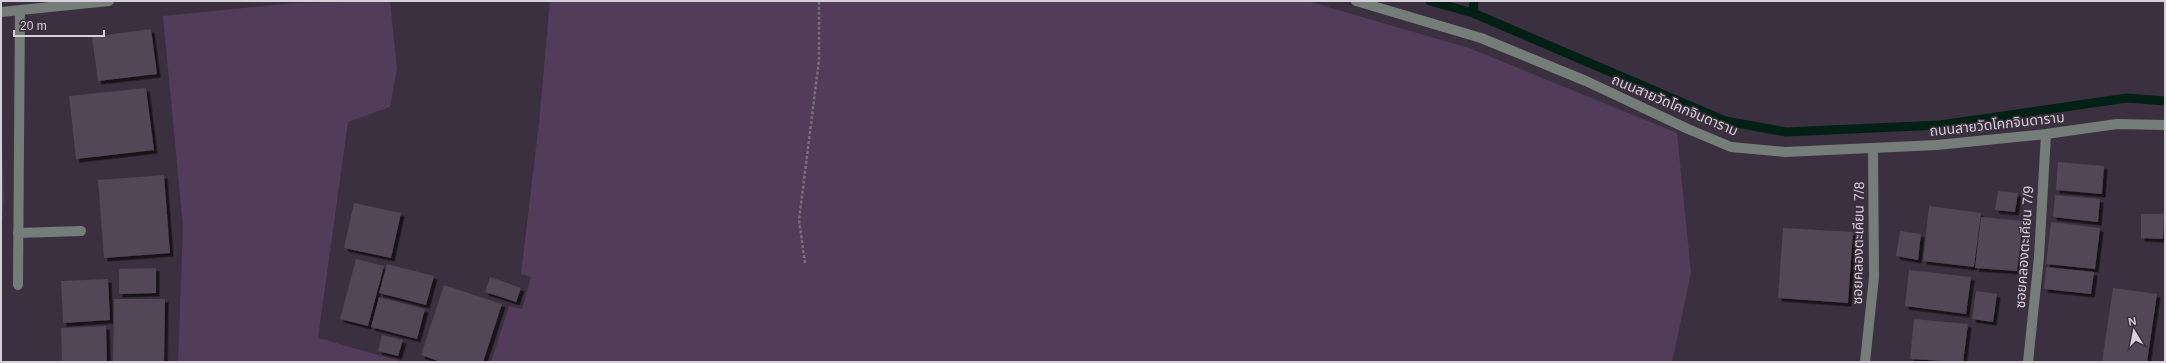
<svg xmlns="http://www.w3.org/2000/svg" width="2166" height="363" viewBox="0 0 2166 363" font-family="Helvetica,'Noto Sans Thai',sans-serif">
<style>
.green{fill:#513d5a}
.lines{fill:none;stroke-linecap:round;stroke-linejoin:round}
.stream{stroke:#032014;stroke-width:9}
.building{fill:#514656;filter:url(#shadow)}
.path{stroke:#786f7b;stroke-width:2.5;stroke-dasharray:3 2;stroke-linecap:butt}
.minor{stroke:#747d78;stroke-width:10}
.labels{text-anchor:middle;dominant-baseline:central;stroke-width:3;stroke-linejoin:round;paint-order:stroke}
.street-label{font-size:14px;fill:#d6d0d9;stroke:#3b303f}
</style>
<defs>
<filter id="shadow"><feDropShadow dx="3.5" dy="3.5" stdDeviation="0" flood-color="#0009"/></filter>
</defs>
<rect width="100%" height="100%" fill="#3b303f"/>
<path class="green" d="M390,1L397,69L390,107L348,122L318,338L403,362H178L183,227L163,16L294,3Z
M550,1H1307L1469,48L1677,133L1691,273L1672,362H491L509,306L522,309L531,277L521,274L539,123Z
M1,112L4,197L1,236Z"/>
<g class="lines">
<path class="stream" d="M1430,1L1473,13L1725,121L1786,132L1940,125L2127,98L2165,101
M1473,13L1474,1"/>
</g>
<path class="building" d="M151,29L157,74L98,81L92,37Z
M146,88L154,150L76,159L69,96Z
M2058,162L2104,166L2102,194L2056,190Z
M164,175L170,253L104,258L98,180Z
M1998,191L2018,193L2015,212L1995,210Z
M2055,195L2100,199L2098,222L2053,217Z
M354,203L401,213L391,258L344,248Z
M1929,206L1981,213L1974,267L1923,261Z
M2141,214H2164L2163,239L2141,238Z
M1981,217L2023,221L2017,271L1975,268Z
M2051,222L2100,228L2095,269L2046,264Z
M1783,228L1853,232L1848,303L1778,298Z
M1900,231L1921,234L1918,260L1896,256Z
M356,259L384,266L368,326L340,319Z
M387,264L434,276L426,305L379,293Z
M2046,267L2094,272L2091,294L2044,289Z
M156,268V293L119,294V269Z
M1909,270L1971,277L1966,314L1905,306Z
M490,277L521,288L516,302L485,292Z
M108,279L110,320L63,323L61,281Z
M444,285L502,304L483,362H441L421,355Z
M2113,288L2157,294L2147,362H2102Z
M1976,291L1997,294L1993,322L1972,319Z
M379,297L425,309L417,339L371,327Z
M114,299H165L164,362H113Z
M1914,319L1968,324L1963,362L1910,359Z
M106,326L107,362H62L61,328Z
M382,335L403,340L398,356L378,351Z"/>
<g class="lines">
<path class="path" d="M805,263L799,220L819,60V1"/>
<path class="minor" d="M1356,1L1481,38L1586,81L1688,129L1731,147L1785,152L1937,145L2046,134L2117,124L2165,125
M1,12L109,1
M18,233L81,231
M18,285L20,10
M1865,362L1874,277L1873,148
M2028,362L2039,257L2046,134"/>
</g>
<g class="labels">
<g class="street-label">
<text transform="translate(1675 105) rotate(23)">ถนนสายวัดโคกจินดาราม</text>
<text transform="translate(1997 124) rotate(-6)">ถนนสายวัดโคกจินดาราม</text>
<text transform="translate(1858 243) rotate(-89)">ซอยคลองตะเคียน 7/8</text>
<text transform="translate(2024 247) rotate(-86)">ซอยคลองตะเคียน 7/9</text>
</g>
</g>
<rect width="2166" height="363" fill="none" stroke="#d6d0d9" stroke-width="4"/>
<g transform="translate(2134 331) rotate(350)" stroke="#3b303f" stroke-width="3" paint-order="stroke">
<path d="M0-3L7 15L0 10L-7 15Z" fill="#d6d0d9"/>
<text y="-6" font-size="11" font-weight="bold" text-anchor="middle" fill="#d6d0d9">N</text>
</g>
<path d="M14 30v6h90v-6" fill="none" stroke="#d6d0d9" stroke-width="2"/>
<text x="20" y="30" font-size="12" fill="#d6d0d9" stroke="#3b303f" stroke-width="3" paint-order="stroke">20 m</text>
</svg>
